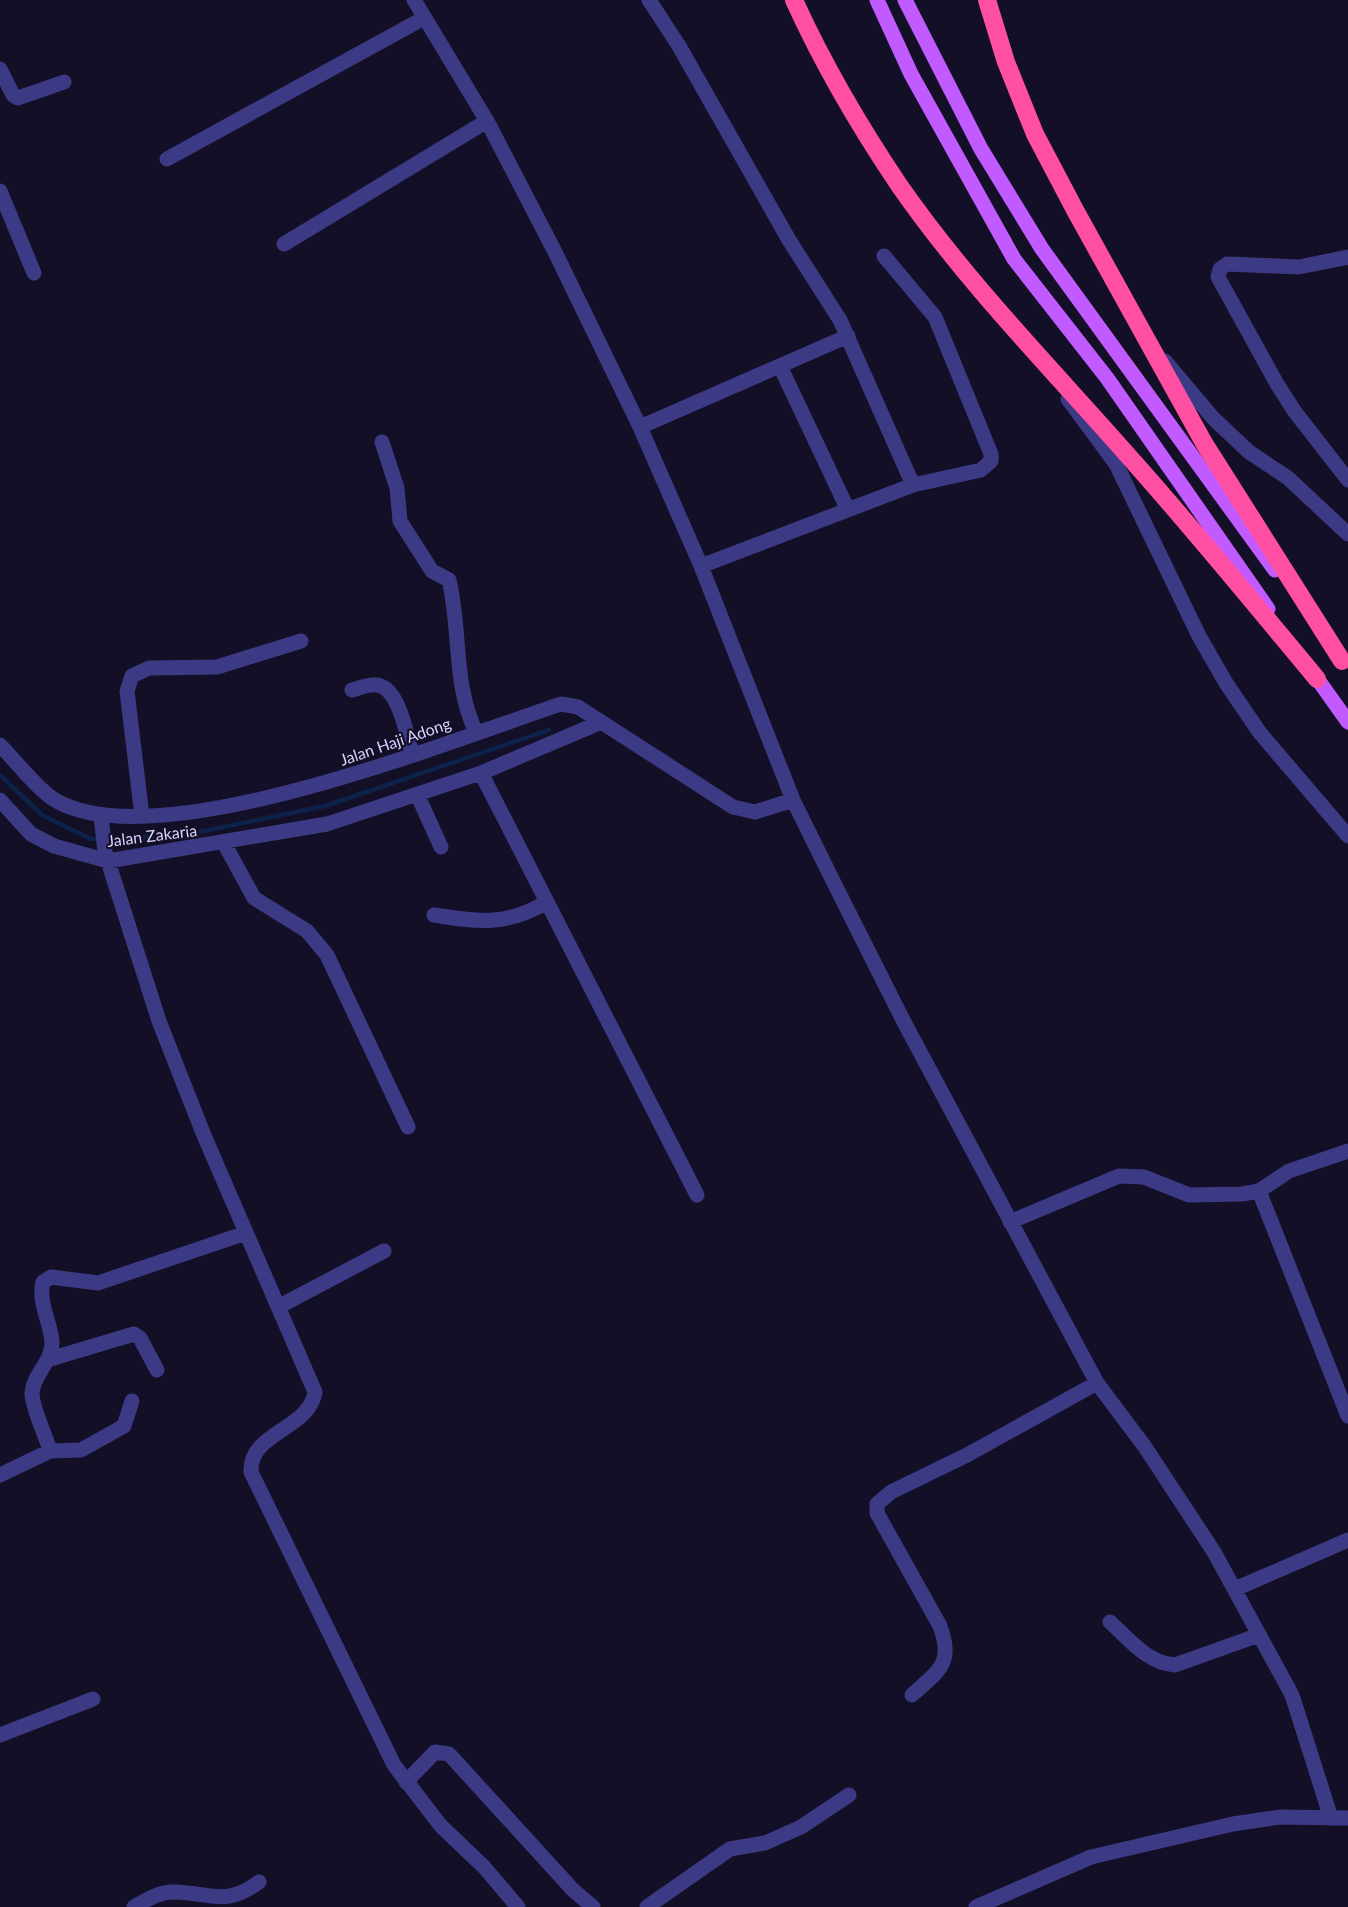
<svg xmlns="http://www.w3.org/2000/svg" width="1348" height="1907" viewBox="0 0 1348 1907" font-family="Lato,sans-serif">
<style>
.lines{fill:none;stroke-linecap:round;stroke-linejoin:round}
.stream{stroke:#0c2248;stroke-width:4.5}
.minor{stroke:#3d3a85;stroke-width:15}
.major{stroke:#c25bff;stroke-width:15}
.highway{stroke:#ff4fa3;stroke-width:18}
.labels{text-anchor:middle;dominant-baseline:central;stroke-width:4.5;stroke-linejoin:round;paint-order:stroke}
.street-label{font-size:16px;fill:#d9d4ff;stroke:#130f26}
</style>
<rect width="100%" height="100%" fill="#130f26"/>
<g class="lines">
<path class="stream" d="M0,775L42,815L91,839L179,836L325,806L549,730"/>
<path class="minor" d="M414,0L487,121L554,250L640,427L701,566L793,800L835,885L904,1022L1097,1383L1145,1447L1214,1552L1292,1695L1331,1818
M649,0L679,46L789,240L840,320L913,485
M0,69L13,95L18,98L64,82
M167,159L424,18
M0,191L34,273
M284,244L487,121
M1348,257L1299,267L1227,264L1220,269L1218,277L1277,384L1295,412L1348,480
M1165,361L1213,418L1249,452L1288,478L1348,534
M780,366L848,510
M1068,399L1116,464L1199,636L1226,683L1260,733L1348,836
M640,427L848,336
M382,442L397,488L400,521L432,571L449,580C461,630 453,685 476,732
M701,566L913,485L981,470L991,461V454L935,317L884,256
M352,690C359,688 369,684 376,685C399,686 407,736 412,754
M0,745C14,759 39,791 55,800C156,860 452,740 561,704L578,707L733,807L755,812L793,800
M481,773L697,1195
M417,794L441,847
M0,800L31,834L54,846L108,861L327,824L481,773L599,723
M101,816L105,852L159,1021L203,1133L315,1392C309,1430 249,1432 251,1472L394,1765L441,1826L484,1867L518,1907
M142,816L127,691L132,676L149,668L217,667L301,641
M224,843L254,898L307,931L327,955L408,1127
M434,915C478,922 506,926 545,903
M1259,1191L1348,1416
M1010,1222L1119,1176L1144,1177L1189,1195L1242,1194L1259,1191L1289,1171L1348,1151
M278,1307L384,1251
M50,1359L134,1334L140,1338L157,1370
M50,1451C46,1436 32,1408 32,1393C33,1374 53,1362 52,1341C50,1321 38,1302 43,1282L51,1277L98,1283L246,1233
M0,1475L50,1451L81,1450L124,1426L132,1401
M1235,1589L1348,1540
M1110,1622C1129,1639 1147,1663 1175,1665L1259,1635
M912,1695C939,1670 954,1664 940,1626L877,1513V1504L891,1492L967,1455L1097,1383
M0,1735L93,1699
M406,1782L435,1752L449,1754L573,1890L593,1907
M134,1907C147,1900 158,1892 173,1892C214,1893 225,1907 259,1882
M647,1907L730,1849L765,1843L801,1827L849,1795
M976,1907L1091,1857L1233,1824L1280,1817L1348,1818"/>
<path class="major" d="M877,0L911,74L1014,259L1107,378L1268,609
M905,0L981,149L1042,249L1275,570
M1311,670L1348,722"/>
<path class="highway" d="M794,0C823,64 860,127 899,185C969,286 1058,375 1139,468C1200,537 1258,608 1317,679
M987,0L1006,62L1035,134L1075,210L1204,443L1342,661"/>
</g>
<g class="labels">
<g class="street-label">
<text transform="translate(395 741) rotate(-19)">Jalan Haji Adong</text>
<text transform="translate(152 835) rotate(-7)">Jalan Zakaria</text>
</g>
</g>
</svg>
